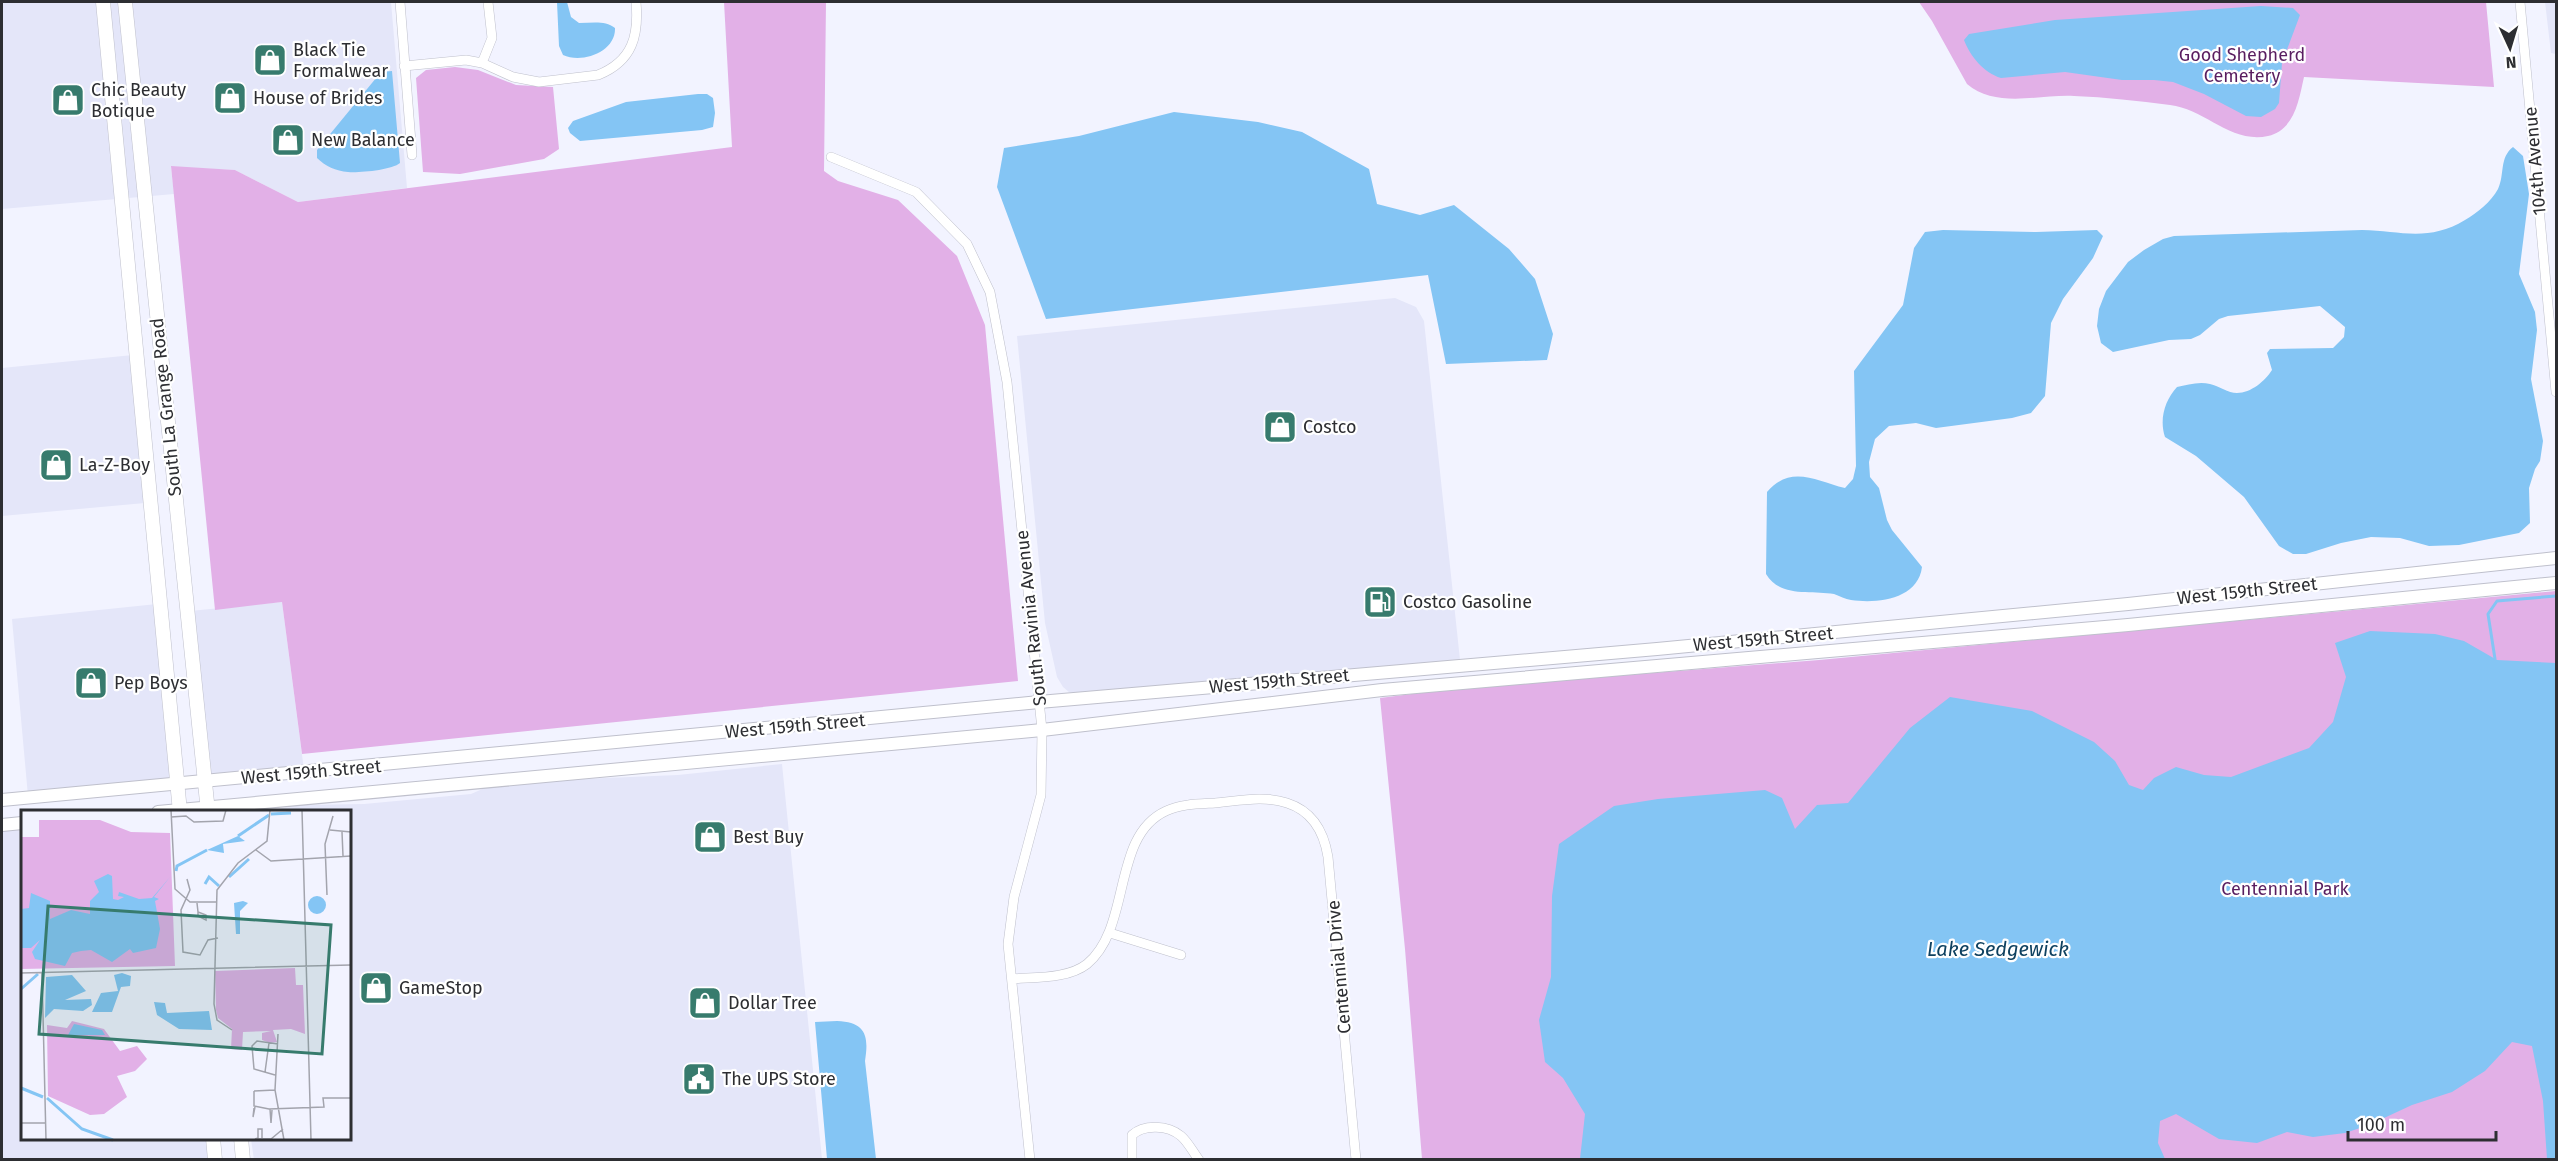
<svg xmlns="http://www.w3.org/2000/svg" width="2558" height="1161" viewBox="0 0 2558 1161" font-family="'Fira Sans',sans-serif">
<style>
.built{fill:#e4e6f9}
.green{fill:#e2b0e7}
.water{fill:#84c5f4}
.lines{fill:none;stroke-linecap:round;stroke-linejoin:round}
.stream{stroke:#84c5f4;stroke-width:3}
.minor-casing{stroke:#bfc0cc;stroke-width:10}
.major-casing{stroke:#bfc0cc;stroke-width:14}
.highway-casing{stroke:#bfc0cc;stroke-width:15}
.minor{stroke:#fff;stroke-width:9}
.major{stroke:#fff;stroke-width:12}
.highway{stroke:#fff;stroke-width:14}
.labels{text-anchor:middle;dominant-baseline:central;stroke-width:4.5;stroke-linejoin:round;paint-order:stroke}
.poi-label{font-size:18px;fill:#2d2e32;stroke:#fff;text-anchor:start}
.park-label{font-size:18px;fill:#591e60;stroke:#fff}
.street-label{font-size:18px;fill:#2d2e32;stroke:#fff}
.water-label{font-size:20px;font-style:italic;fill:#0e4160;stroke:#fff}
.inset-river{fill:none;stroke:#84c5f4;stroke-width:3}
.inset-road{fill:none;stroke:#a3a4ad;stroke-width:1.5}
.view{fill:#377b6d;fill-opacity:0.15;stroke:#377b6d;stroke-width:3}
.inset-edge{fill:none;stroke:#2d2e32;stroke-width:3}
</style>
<rect width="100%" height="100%" fill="#f2f3ff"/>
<path class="built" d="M2,2H391L407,188L298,202L235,170L171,167L174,194L2,209Z
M2545,2H2556V54L2551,53Z
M1395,298L1416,307L1424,321L1460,660L1080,694L1069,692L1063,687L1057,677L1045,623L1017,336Z
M133,355L145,503L2,516V368Z
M282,602L304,770L208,778L190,611Z
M157,604L174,781L28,796L12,619Z
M782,764L822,1159L254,1160L251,1139L350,1138V812L264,811L302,805L364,804L471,794L487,787L558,780L678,775Z
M22,827V1138L210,1139L213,1159L2,1160V829Z"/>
<path class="green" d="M724,2H826L824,171L838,181L898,200L957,256L985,325L1018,681L302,754L282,602L215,610L171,166L235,170L298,202L732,147Z
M1919,2H2486L2494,87L2304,77C2299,99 2295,130 2268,136C2231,144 2205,109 2170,105C2138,101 2106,97 2074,96C2040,94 1996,109 1967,84L1932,21Z
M455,67L478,70L516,85L553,87L559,149L544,159L460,174L423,172L416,78L426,70Z
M2556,591V1159H1422L1405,949L1380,698L1459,688L1819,660Z"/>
<path class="water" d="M557,2H567L571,17L579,23C592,23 605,20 615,28C616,52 582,64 563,55L559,46Z
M2261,6L2293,8L2300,15L2282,63L2279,103L2275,109L2261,117L2246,116L2204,94L2173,82L2154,80H2122L2065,72L2001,78C1984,73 1970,56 1964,40L1969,34L2055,20Z
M392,71L400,163C392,170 359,173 348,172C336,171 325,166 317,158V150L381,72Z
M698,94H707L713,98L715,113L713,127L702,130L580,141L570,133L568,128L573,121L626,102Z
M1174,112L1258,122L1302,132L1369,169L1377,204L1420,215L1454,205L1509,249L1535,279L1553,334L1547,360L1446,364L1428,275L1046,319L997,187L1004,148L1079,136Z
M2513,147L2523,156L2529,194L2519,274L2535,312L2537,330L2531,379L2543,441L2540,461L2535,469L2529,488L2530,523L2519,533L2459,545L2429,546L2400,538L2371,537L2341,543L2306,554H2293L2279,546L2244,497L2196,456L2165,437C2159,419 2165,400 2177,387C2187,385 2199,381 2210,384C2219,386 2228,393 2237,393C2251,393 2265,381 2272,370L2267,353L2270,349L2333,348L2344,337L2345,327L2320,306L2228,316L2219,319L2200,335L2191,339L2169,340L2113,352L2101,343L2097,326L2099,309L2106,291L2128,262L2144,250L2163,239L2174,236L2362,230C2401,231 2429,242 2465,220C2477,213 2491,202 2498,189C2505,174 2499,158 2513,147Z
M1943,230L2036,232L2097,230L2103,236L2093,258L2063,299L2051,323L2045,396L2031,413L2012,418L1936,428L1916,423L1889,426L1875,439L1869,462L1870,477L1879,488L1887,520L1892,530L1922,567C1918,599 1878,604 1851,600C1845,599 1840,596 1834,594C1811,590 1780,598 1766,574L1767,492C1791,464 1816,481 1845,488L1853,479L1856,466L1854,371L1903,305L1914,248L1925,232Z
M2370,631L2435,634L2464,641L2497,660L2556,663V1159H2547L2543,1101L2532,1046L2512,1042L2485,1071L2452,1092L2412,1105L2369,1125L2345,1133L2313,1137L2287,1132L2257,1143L2219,1139L2176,1114L2160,1121L2158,1143L2165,1159H1580L1585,1114L1563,1078L1545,1062L1539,1020L1551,977L1552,896L1559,844L1614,806L1658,799L1765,790L1782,798L1795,829L1817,805L1848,803L1910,728L1950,697L2032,711L2094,742L2115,761L2129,785L2143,790L2154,778L2176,767L2204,775L2231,777L2309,748L2333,722L2346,677L2335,643Z
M837,1021C866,1022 869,1036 865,1061L876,1159H827L815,1022Z"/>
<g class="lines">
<path class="stream" d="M2495,659L2488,614L2497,601L2556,596"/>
<defs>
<path id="minor" d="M400,2L412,155
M2520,2L2556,392
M482,63L492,38L488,2
M404,66L466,60L482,63L513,77L539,82L598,75C633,61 639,35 636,2
M831,157L916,192L967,244L990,292L1007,382L1042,730L1041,795L1014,897L1008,944L1030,1160
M1110,933L1181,955
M1012,979C1035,977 1068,979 1087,964C1132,927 1111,836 1166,811C1181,804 1198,804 1215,803C1238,801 1264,795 1287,803C1312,811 1324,832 1328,857L1356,1160
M1132,1160V1135C1144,1124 1168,1125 1181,1136C1188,1142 1193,1152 1199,1160"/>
<path id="major" d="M2,800L1039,702L1657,649L2128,604L2556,558
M158,812L1042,730L1382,690L2128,625L2556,583
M2,825L22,823"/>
<path id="highway" d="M103,2L180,812
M125,2L208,812
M213,1138L215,1160
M241,1138L243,1160"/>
</defs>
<use href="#minor" class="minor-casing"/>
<use href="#major" class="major-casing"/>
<use href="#highway" class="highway-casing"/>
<use href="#minor" class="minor"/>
<use href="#major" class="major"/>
<use href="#highway" class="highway"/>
</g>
<defs>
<symbol id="shop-square" viewBox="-11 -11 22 22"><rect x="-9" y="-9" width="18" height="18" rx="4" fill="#377b6d" stroke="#fff"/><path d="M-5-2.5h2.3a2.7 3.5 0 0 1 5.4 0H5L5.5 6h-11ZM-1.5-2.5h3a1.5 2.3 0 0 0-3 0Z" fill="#fff"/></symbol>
<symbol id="fuel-square" viewBox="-11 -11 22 22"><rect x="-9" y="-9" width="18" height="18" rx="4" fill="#377b6d" stroke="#fff"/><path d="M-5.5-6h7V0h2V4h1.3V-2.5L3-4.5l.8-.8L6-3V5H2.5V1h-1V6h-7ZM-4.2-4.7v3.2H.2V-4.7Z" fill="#fff"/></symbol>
<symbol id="civic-square" viewBox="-11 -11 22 22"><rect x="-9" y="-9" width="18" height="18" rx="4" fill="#377b6d" stroke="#fff"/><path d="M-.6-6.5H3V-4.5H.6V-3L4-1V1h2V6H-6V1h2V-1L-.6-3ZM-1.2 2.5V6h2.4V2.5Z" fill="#fff"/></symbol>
</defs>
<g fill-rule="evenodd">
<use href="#shop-square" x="251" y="41" width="38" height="38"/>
<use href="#shop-square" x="211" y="79" width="38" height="38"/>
<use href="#shop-square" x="49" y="81" width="38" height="38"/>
<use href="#shop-square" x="269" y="121" width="38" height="38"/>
<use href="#shop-square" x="1261" y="408" width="38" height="38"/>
<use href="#shop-square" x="37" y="446" width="38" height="38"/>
<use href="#fuel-square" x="1361" y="583" width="38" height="38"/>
<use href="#shop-square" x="72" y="664" width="38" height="38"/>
<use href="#shop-square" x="691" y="818" width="38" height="38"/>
<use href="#shop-square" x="357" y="969" width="38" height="38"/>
<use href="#shop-square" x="686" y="984" width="38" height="38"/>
<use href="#civic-square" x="680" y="1060" width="38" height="38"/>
</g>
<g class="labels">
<g class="poi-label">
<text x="293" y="50">Black Tie<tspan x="293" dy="21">Formalwear</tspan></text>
<text x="91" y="90">Chic Beauty<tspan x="91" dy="21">Botique</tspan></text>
<text x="253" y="98">House of Brides</text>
<text x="311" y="140">New Balance</text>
<text x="1303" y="427">Costco</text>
<text x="79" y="465">La-Z-Boy</text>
<text x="1403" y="602">Costco Gasoline</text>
<text x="114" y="683">Pep Boys</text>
<text x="733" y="837">Best Buy</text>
<text x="399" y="988">GameStop</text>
<text x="728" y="1003">Dollar Tree</text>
<text x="722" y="1079">The UPS Store</text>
</g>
<g class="park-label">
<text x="2242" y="55">Good Shepherd<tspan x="2242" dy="21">Cemetery</tspan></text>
<text x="2285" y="889">Centennial Park</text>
</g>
<g class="street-label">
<text transform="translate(2535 161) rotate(-95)">104th Avenue</text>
<text transform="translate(166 407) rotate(-96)">South La Grange Road</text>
<text transform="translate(2247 591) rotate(-6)">West 159th Street</text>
<text transform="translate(1031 618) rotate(-96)">South Ravinia Avenue</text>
<text transform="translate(1763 639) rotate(-5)">West 159th Street</text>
<text transform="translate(1279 681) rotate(-5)">West 159th Street</text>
<text transform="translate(795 726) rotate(-5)">West 159th Street</text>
<text transform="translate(311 772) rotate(-5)">West 159th Street</text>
<text transform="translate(1339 967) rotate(-95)">Centennial Drive</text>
</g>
<g class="water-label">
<text x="1998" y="949">Lake Sedgewick</text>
</g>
</g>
<g transform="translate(21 810)">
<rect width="330" height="330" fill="#f2f3ff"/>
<path d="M18,10H79L110,22L149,23L154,156L0,159V27H18ZM274,158L275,175H282L284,224L270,219L252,220L256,232L249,233L241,230V223L250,221L222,222L221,240L210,239L211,219L197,208L195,200L194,161ZM51,211L83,219L99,241L116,236L126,249L114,261L96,266L106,287L83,304L69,305L27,286L26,215L46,218Z" fill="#e2b0e7"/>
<path d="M217,26L224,31L202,34L203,43L186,40ZM87,64L91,66L92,89L97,90L103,87L97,86L98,82L118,89L131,88L149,67L133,87L138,89L134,91L139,119L135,138L112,143L109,139L91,152L70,140L60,141L51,143L44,156L14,149L11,142L19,130L10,138H0V99L8,98L10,83L29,91V109L50,100L69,104V91L78,82L73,71ZM287 95a9 9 0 1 1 18 0a9 9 0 1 1-18 0ZM222,91L227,93L219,101V124H215L213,93ZM101,163L110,166L109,176L100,177L91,202H71L80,183L97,181L93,165ZM51,165L65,181L44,190L70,189L71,195L62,201L33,199L24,208L25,167ZM133,192L144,193L146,203L188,201L191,220L158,219L136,205ZM53,214L81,220L84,225H47Z" fill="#84c5f4"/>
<path class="inset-river" d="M250,4L270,3M217,26L248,5M155,61L156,56L186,40M208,67L228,49M184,74L188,67L198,76M0,179L17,164M0,278L22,287M26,288L61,319L92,330"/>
<path class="inset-road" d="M150,0L154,79L169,92H196M281,0L290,330M150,7L165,6L173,12L202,11L205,0M309,20L330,22M321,22L322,46M235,40L250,51L330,46M166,69L169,80L160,100L162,142L179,145L187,130L197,128M306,85L304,34L312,6M176,93L177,102V106L185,110V105L177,102M0,163L330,155M21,163L25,330M211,220L196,210L193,194L196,80L217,53L246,31L249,0M257,224L254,280L263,330M244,262L248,233M254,265L233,259L231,236L236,231L257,234M233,281V296L248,299L303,297L302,288H330M233,281L254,280M233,298L232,307L234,297M249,299L250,313L251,300M0,313H24M241,328V319H237V328L234,329H250L262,319"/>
<path class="view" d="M27,96L310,115L301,244L18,224Z"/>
<rect width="330" height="330" class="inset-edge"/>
</g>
<rect width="2558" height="1161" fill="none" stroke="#2d2e32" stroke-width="6"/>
<g transform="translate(2510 48) rotate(176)" stroke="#ffffff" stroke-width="4.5" paint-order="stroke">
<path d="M0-4.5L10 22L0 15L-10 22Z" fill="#2d2e32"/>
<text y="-9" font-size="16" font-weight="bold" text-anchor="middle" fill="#2d2e32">N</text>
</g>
<path d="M2348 1131v9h148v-9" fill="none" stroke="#2d2e32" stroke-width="3"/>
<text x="2357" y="1131" font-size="18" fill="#2d2e32" stroke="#ffffff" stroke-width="4.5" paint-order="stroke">100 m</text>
</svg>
